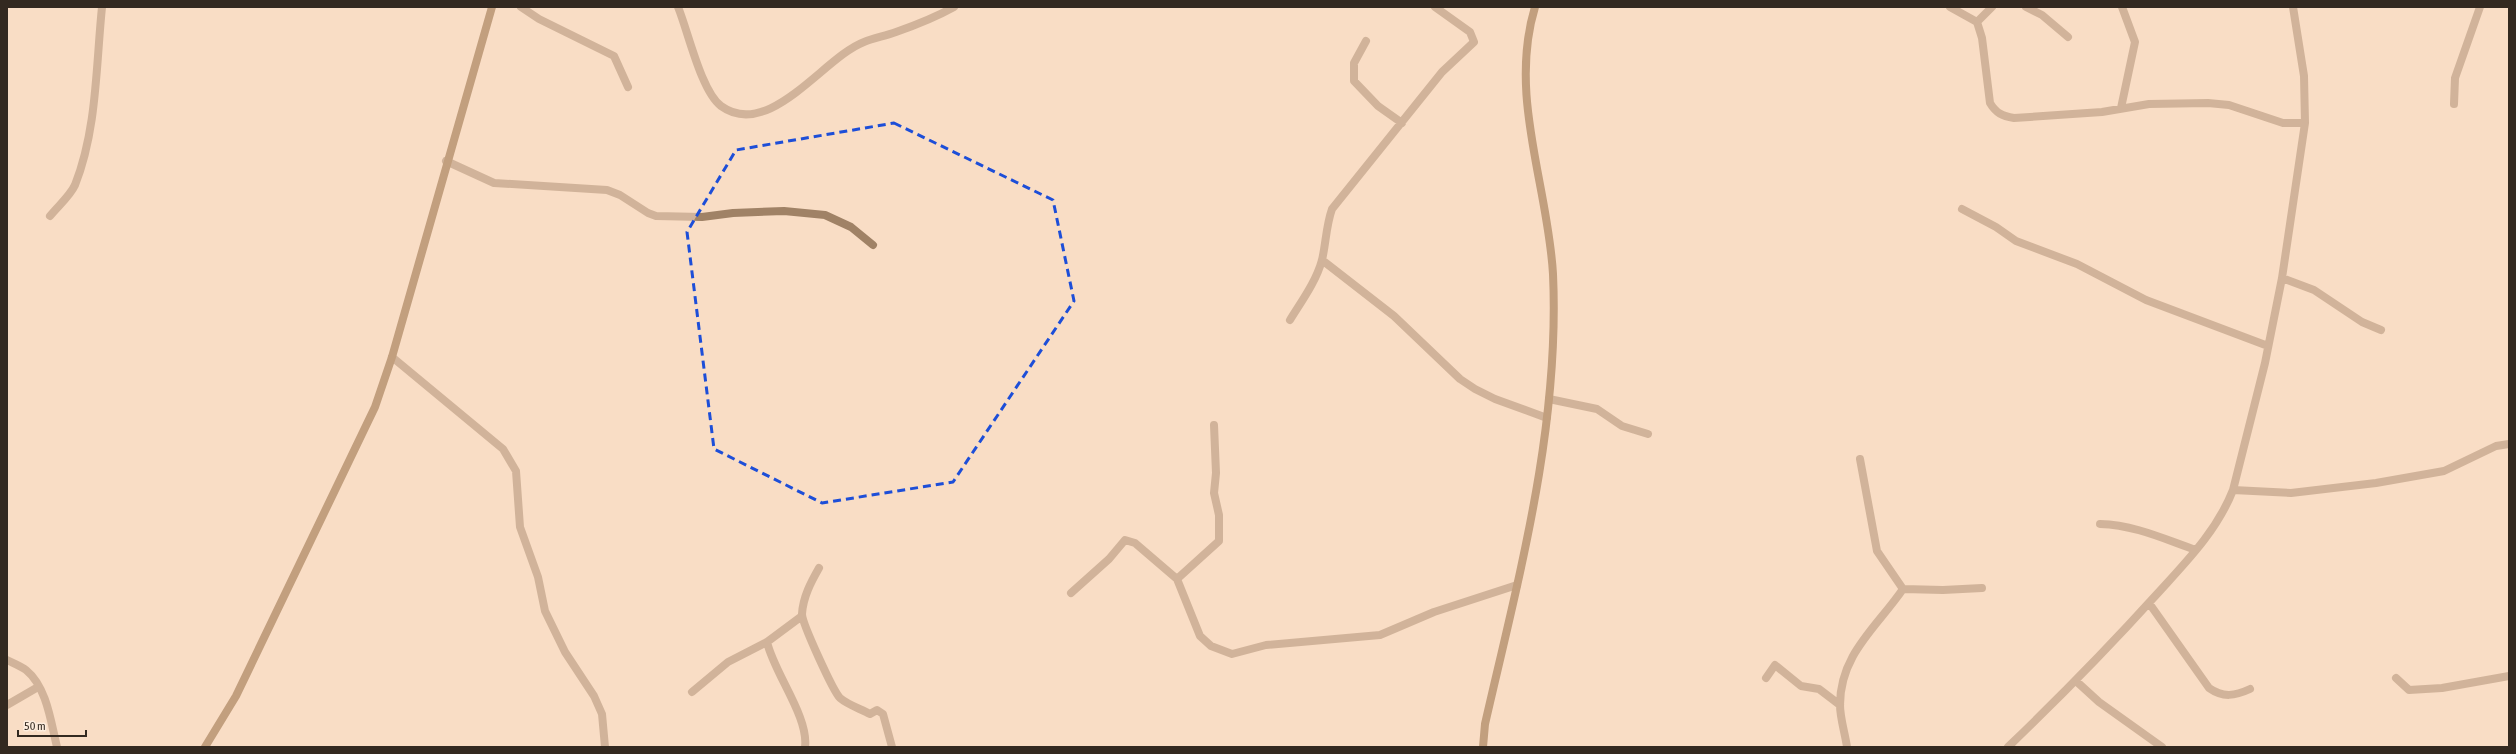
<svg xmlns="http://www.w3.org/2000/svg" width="2516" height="754" viewBox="0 0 2516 754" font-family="'Asap Condensed',sans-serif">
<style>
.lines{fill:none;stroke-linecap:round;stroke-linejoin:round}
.street{stroke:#a08266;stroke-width:8}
.secondary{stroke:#7e5428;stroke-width:8}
.marked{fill:none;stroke:#1d4ed8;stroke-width:3;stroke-dasharray:8 5;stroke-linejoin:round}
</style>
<rect width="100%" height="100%" fill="#f9ddc5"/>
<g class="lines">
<path class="street" d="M521,7L539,19L614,56L628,87
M678,7C688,31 701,91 721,106C769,141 824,57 864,42C874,38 885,36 896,32C916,25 936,17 954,7
M1950,7L1977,22L1982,38L1990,103C1996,113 2002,116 2014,118L2102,112L2149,104L2208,103L2229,105L2283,123H2305
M2026,7L2042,15L2068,37
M1977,22L1992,7
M1366,41L1354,63V81L1378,106L1402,123
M2454,104L2455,78L2480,7
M2121,108L2135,42L2122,7
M446,161L494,183L607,190L620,195L648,213L656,216L702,217L733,213L784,211L825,215L851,227L873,245
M1962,209L1996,227L2016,241L2077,264L2146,300L2268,346
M50,216C58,206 70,196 75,185C97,130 96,65 102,7
M1322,260L1394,316L1460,379L1475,389L1495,399L1547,418
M2282,278L2314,290L2362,322L2381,330
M1290,320C1301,302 1316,282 1322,260C1326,243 1326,226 1332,209L1442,72L1474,42L1470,32L1435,7
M392,357L503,449L516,471L520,527L538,577L545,611L565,652L594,696L602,714L605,747
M1549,399L1597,409L1622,426L1648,434
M1860,459L1877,551L1903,589
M2233,490L2291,493L2376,483L2444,471L2496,446L2509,444
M2100,524C2135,525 2164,539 2196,550
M819,568C811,582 803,597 802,614C802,623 833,691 840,698C848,705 861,709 870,714L877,710L883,714L892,747
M1177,579L1219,541V515L1214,493L1216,473L1214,425
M1071,593L1109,559L1125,540L1135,543L1177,579L1200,636L1211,646L1232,654L1266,645L1380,635L1434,612L1517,585
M2149,603L2209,688C2223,698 2235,696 2250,689
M767,642C774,673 809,717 805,747
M7,660C13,663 21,666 26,670C47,687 51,723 57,747
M1766,678L1775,665L1801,686L1819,689L1840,705
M2396,678L2409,690L2442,688L2509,676
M2076,681L2099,702L2162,747
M692,692L728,662L767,642L802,616
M7,705L38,687
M1847,747C1845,733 1840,718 1840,705C1840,654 1877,627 1903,589L1943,590L1982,588
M2008,747C2059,698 2109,647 2157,594C2186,562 2217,531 2233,490L2265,363L2282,278L2305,123L2304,76L2293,7"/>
<path class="secondary" d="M205,747L236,696L375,407L392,357L492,7
M1483,747L1485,724C1519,576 1560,427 1553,274C1548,185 1508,96 1535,7"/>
</g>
<path d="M0 0H2516V754H0ZM894,123L1053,200L1074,301L953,482L822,503L714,449L687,232L736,150Z" fill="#f9ddc5" fill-opacity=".55" fill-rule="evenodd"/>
<path class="marked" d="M894,123L1053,200L1074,301L953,482L822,503L714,449L687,232L736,150Z"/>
<rect width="2516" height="754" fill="none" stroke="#332920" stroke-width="16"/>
<path d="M18 730v6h68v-6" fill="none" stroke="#332920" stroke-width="2"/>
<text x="24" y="730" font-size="12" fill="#332920" stroke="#fdedde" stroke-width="3" paint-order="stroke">50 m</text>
</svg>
